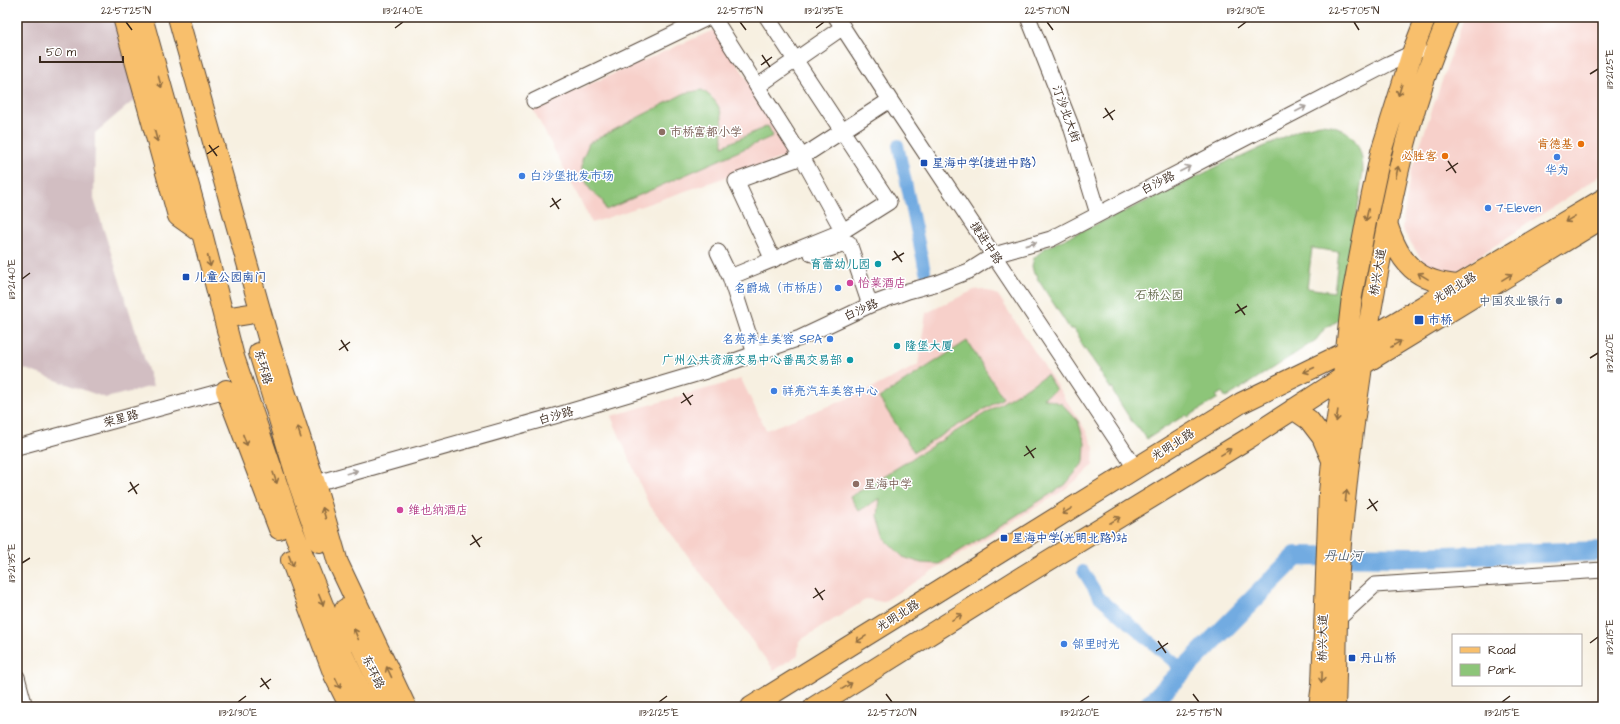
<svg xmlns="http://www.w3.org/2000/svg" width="1620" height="724" viewBox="0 0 1620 724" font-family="'Architects Daughter','LXGW WenKai TC',sans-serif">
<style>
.built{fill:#f7d0ca}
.industrial{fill:#d2bec2}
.green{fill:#8dc579;stroke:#64784c;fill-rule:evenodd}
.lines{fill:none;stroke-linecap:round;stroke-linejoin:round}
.canal{stroke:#72abe1;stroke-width:12}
.river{stroke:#72abe1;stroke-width:20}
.minor-casing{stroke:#57483b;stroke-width:17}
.major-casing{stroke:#57483b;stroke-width:22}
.minor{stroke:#fff;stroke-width:15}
.major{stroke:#f8bf6c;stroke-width:20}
.oneway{stroke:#906d41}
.oneway2{stroke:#a79f9a}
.ticks{fill:none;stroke:#3b2a1e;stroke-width:1.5}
.education-dot{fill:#8d6e63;stroke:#fff;stroke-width:1.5}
.food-dot{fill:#e8710a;stroke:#fff;stroke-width:1.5}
.shop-dot{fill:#3f7fe0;stroke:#fff;stroke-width:1.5}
.transit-dot{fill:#1a4fb4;stroke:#fff;stroke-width:1.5}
.culture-dot{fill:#0f9aa8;stroke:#fff;stroke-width:1.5}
.hotel-dot{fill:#d1479c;stroke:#fff;stroke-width:1.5}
.service-dot{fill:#5c6f8a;stroke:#fff;stroke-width:1.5}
.labels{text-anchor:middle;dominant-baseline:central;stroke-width:3;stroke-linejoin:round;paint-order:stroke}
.street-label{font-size:12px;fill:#3b2a1e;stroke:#fff}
.education-label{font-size:12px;fill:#785e54;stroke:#fff;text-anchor:start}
.food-label{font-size:12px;fill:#c56008;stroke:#fff;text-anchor:end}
.transit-label{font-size:12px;fill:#164399;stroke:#fff;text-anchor:start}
.shop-label{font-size:12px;fill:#366cbe;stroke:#fff;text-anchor:start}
.culture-label{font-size:12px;fill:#0d838f;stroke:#fff;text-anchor:end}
.hotel-label{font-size:12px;fill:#b23c85;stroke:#fff;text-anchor:start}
.park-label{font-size:12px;fill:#58603e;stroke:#fff}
.service-label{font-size:12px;fill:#4e5e75;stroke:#fff;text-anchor:end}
.water-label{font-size:13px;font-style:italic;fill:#515e6c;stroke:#fff}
.neatline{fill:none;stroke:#3b2a1e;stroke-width:1.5}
.ticks-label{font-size:10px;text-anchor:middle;fill:#3b2a1e}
</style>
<rect width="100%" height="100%" fill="#fff"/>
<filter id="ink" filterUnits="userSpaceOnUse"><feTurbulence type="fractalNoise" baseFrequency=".025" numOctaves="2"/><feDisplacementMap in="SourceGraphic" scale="8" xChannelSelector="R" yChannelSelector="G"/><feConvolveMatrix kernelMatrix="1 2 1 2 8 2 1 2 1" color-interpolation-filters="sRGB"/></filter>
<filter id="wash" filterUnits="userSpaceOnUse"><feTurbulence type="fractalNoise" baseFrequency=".012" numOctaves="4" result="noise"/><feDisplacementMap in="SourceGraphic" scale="16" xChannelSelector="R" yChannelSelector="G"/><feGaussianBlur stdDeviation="0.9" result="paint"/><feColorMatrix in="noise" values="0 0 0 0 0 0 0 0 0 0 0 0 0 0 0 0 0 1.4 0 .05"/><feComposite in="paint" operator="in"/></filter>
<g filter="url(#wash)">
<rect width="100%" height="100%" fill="#f7f0e1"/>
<path class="built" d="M1464,17H1603V174L1452,274L1425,265L1402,229L1410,174Z
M716,29L793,154L592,223L533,109Z
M983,289L998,295L1086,431L1094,447L1093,465L1083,475L1061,492L883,602L867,599L799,641L798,655L774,670L648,503L611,416L741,379L766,430L862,393L918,365L926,313L974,290Z"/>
<path class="industrial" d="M17,17H116L139,96L95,133L94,199L153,386L106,398L17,366Z"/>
<path class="green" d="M702,90C727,107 722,120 723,146L768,126L773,136L606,210L602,200L592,192L588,186L582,173V160L589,143L685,93Z
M1320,124C1349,125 1363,143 1363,171L1343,318L1325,328L1316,340L1226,398L1222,392L1216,396L1218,398L1188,417L1185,415L1147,439L1139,428L1134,425L1113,392L1114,390L1112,387L1111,389L1099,371L1101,370L1099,369L1080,342L1081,340L1074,329H1070L1037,278L1038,277L1036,273L1034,274L1032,266L1034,258L1045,248L1169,191L1232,159L1235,160L1303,128ZM1312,248L1339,252L1334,292L1307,288Z
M967,341L1003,398L914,452L879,398Z
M1047,375L1056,390L1043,398L1062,404L1078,421L1085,443L1084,462L1065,485L939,564L921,563L903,557L885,539L878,516L880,498L859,511L850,497Z"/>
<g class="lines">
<path class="canal" d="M898,145L925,271
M1083,571L1099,597L1183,670"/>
<path class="river" d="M1147,707L1296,556L1414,557L1603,551"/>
</g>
</g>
<g filter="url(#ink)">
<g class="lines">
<defs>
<path id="minor" d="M713,17L802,157L736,181L773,260
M767,17L889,202L843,231
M836,17L890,100L1136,469
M1028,17L1070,123L1098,214
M758,86L843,27
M534,101L709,17
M718,252L730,277
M812,254L849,243L870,305
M755,354L730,277L843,231L802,157L890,100
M17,447L226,390
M306,484L327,480L565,413L706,371L800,338L870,305L908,291L938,283L969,271L994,255L1051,239L1388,64L1419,50
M1338,619L1375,585L1603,570
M17,677L25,707"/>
<path id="major" d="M123,17L178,216L202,233
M142,17L202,233L234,357L291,525L343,655L368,707
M178,17L270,345L315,483L338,563L406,707
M1387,223C1399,263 1417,283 1460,285
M224,318L249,314
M259,353L299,485L319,542
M226,390L279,529
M1293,409L1309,420L1322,437L1332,460
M291,560L334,675L350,707
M345,609L361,646L390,707
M751,707L1241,403L1344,353L1603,199
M814,707L1023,576L1249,438L1362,365L1603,218
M1319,707L1322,684L1329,493L1335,432L1343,377L1352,296L1366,222L1381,152L1412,53L1426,17
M1335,707C1337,661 1336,615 1339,569C1345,485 1356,400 1370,317C1388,215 1406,112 1449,17"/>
</defs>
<use href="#minor" class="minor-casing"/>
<use href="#major" class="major-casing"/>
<use href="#minor" class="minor"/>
<use href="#major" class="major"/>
</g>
<defs><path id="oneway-shaft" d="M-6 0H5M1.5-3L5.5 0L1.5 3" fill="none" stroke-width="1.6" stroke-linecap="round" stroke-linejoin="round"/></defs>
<g class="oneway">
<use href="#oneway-shaft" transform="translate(160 82) rotate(74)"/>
<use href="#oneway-shaft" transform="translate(1400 90) rotate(107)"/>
<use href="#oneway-shaft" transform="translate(156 136) rotate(75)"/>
<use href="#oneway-shaft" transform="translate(1397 172) rotate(-78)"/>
<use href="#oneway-shaft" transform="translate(1367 215) rotate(102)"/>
<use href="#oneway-shaft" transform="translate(1570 219) rotate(149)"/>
<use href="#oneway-shaft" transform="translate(209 261) rotate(76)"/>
<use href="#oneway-shaft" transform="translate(1423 276) rotate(-149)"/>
<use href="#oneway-shaft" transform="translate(1507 277) rotate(-31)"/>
<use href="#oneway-shaft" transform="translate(1396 344) rotate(-31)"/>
<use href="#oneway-shaft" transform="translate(1309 370) rotate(155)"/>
<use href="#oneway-shaft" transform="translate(1337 416) rotate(98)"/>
<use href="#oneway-shaft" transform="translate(299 432) rotate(-108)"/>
<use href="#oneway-shaft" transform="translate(245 440) rotate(69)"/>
<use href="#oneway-shaft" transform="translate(1226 452) rotate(-31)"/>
<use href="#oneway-shaft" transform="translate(275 478) rotate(71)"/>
<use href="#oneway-shaft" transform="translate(1346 496) rotate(-84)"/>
<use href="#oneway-shaft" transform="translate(1067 511) rotate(149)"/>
<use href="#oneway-shaft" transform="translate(324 513) rotate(-106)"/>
<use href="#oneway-shaft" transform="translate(1115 520) rotate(-31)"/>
<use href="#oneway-shaft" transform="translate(291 561) rotate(69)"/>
<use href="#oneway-shaft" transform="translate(321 600) rotate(68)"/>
<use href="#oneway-shaft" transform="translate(957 617) rotate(-32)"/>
<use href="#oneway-shaft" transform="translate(356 634) rotate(-113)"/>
<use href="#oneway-shaft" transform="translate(861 639) rotate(148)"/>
<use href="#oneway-shaft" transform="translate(389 672) rotate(-115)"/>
<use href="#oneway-shaft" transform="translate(1322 677) rotate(92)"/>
<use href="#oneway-shaft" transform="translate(338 683) rotate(64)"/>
<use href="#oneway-shaft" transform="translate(847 686) rotate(-32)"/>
</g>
<g class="oneway2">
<use href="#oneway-shaft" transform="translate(1301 109) rotate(-27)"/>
<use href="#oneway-shaft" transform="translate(1185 169) rotate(-27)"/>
<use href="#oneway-shaft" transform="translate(1031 244) rotate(-16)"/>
<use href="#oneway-shaft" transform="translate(352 472) rotate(-16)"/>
</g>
</g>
<path class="ticks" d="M126,22L132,30M740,22L746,30M1047,22L1053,30M1354,22L1359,30M395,28L403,22M816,28L824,22M1238,28L1246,22M762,55L770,67M761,65L772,57M1590,74L1598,69M1105,108L1113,120M1103,118L1115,110M209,145L217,156M207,154L219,146M1448,161L1456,173M1446,171L1458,163M552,198L559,209M550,207L561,199M894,251L902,262M892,260L904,253M22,279L30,273M1237,304L1245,315M1235,313L1247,306M341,340L348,351M339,350L350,342M1590,358L1598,353M683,393L691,405M681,403L693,395M1026,446L1034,458M1024,456L1036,448M130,482L137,494M128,492L139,484M1369,499L1377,511M1367,509L1378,501M472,535L480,547M470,545L482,537M22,563L30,558M815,588L823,600M813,598L825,590M1158,641L1166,653M1590,643L1598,637M1156,651L1168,643M261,678L269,689M260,687L271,679M886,694L892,702M1193,694L1199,702M238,702L246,696M659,702L667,696M1080,702L1089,696M1502,702L1510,696"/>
<g class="education-dot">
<circle cx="662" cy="132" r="4"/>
<circle cx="856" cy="484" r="4"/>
</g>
<g class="food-dot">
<circle cx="1581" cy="144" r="4"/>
<circle cx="1445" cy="156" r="4"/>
</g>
<g class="shop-dot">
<circle cx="1557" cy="157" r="4"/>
<circle cx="522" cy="176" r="4"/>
<circle cx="1488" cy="208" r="4"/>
<circle cx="838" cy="288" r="4"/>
<circle cx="830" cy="339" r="4"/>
<circle cx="774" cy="391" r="4"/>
<circle cx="1064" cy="644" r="4"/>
</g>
<g class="transit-dot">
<rect x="920" y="159" width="8" height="8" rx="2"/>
<rect x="182" y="273" width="8" height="8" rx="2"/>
<rect x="1414" y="315" width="10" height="10" rx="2"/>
<rect x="1000" y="534" width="8" height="8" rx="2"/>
<rect x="1348" y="654" width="8" height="8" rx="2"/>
</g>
<g class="culture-dot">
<circle cx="878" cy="264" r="4"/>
<circle cx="897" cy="346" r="4"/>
<circle cx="850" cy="360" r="4"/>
</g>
<g class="hotel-dot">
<circle cx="850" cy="283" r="4"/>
<circle cx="400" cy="510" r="4"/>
</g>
<circle class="service-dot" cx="1559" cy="301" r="4"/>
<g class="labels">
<g class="street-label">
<text transform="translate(1066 114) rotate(70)">汀沙北大街</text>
<text transform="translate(1158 183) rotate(-27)">白沙路</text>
<text transform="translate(986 243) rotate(56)">捷进中路</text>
<text transform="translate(1378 272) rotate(-80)">桥兴大道</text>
<text transform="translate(1455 288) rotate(-31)">光明北路</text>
<text transform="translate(861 310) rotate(-24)">白沙路</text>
<text transform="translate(263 367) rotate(74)">东环路</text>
<text transform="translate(556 416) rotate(-16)">白沙路</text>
<text transform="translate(121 419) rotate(-15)">荣星路</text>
<text transform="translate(1173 445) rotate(-32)">光明北路</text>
<text transform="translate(898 616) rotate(-32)">光明北路</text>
<text transform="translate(1323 638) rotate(-89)">桥兴大道</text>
<text transform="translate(373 672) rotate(64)">东环路</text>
</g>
<g class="education-label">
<text x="670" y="132">市桥富都小学</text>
<text x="864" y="484">星海中学</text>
</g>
<g class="food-label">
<text x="1573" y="144">肯德基</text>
<text x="1437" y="156">必胜客</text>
</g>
<g class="transit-label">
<text x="932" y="163">星海中学(捷进中路)</text>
<text x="194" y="277">儿童公园南门</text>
<text x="1428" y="320">市桥</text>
<text x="1012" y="538">星海中学(光明北路)站</text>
<text x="1360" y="658">丹山桥</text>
</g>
<g class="shop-label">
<text x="1557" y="170" text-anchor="middle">华为</text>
<text x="530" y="176">白沙堡批发市场</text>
<text x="1496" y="208">7-Eleven</text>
<text x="830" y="288" text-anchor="end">名爵城（市桥店）</text>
<text x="822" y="339" text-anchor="end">名苑养生美容 SPA</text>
<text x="782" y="391">祥亮汽车美容中心</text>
<text x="1072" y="644">邻里时光</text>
</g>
<g class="culture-label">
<text x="870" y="264">育蕾幼儿园</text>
<text x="905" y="346" text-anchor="start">隆堡大厦</text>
<text x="842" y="360">广州公共资源交易中心番禺交易部</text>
</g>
<g class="hotel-label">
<text x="858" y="283">怡莱酒店</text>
<text x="408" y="510">维也纳酒店</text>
</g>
<g class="park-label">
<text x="1159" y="295">石桥公园</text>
</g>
<g class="service-label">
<text x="1551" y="301">中国农业银行</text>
</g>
<g class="water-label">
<text transform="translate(1343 556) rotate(1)">丹山河</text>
</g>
</g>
<rect width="1620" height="724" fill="none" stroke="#fff" stroke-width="44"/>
<rect x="1452" y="634" width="130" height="52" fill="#ffffff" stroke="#b1aaa5"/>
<rect x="1460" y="647" width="20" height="6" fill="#f8bf6c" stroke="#b1aaa5"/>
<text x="1488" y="654" font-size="12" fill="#3b2a1e">Road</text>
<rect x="1460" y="664" width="20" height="12" fill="#8dc579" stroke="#b1aaa5"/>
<text x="1488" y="674" font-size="12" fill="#3b2a1e">Park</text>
<path d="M40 56v6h83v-6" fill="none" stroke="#3b2a1e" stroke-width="2"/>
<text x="46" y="56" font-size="12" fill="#3b2a1e" stroke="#ffffff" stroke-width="3" paint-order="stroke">50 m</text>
<rect x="22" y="22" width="1576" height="680" class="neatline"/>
<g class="ticks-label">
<text x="126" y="14">22°57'25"N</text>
<text x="403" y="14">113°21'40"E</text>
<text x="740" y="14">22°57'15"N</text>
<text x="824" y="14">113°21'35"E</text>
<text x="1047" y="14">22°57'10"N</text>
<text x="1246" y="14">113°21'30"E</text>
<text x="1354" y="14">22°57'05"N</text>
<text transform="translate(1609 69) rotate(-90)" y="4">113°21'25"E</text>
<text transform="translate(11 279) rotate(-90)" y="4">113°21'40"E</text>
<text transform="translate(1609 353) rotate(-90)" y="4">113°21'20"E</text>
<text transform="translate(11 563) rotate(-90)" y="4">113°21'35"E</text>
<text transform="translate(1609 637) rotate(-90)" y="4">113°21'15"E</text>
<text x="238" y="716">113°21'30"E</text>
<text x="659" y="716">113°21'25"E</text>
<text x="892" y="716">22°57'20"N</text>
<text x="1080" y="716">113°21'20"E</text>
<text x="1199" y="716">22°57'15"N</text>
<text x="1502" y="716">113°21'15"E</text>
</g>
</svg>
